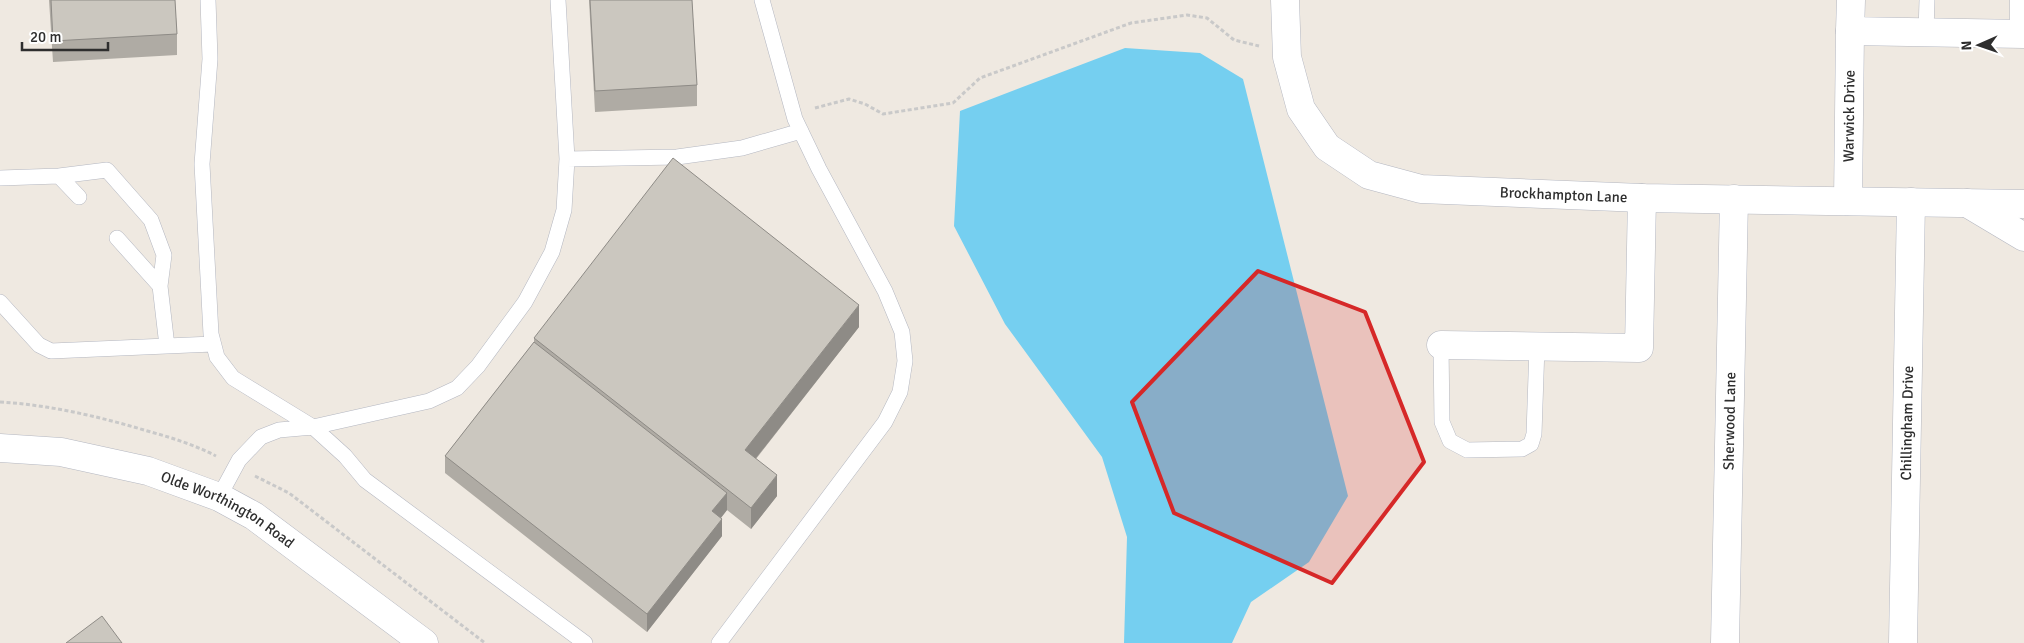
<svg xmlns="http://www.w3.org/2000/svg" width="2024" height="643" viewBox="0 0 2024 643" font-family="Signika,sans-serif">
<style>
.water{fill:#75cff0}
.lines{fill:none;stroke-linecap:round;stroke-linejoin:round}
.service-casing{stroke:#b4b7c1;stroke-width:16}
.minor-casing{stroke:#b4b7c1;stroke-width:29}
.path{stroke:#c9c9c9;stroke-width:3;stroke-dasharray:4 2.5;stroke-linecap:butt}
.service{stroke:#fff;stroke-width:15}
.minor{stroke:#fff;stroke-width:28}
.wall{fill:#afaba4}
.shaded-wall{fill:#8e8b86}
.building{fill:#cbc7bf;stroke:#8e8b86}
.marked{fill:#d62828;fill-opacity:0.2;stroke:#d62828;stroke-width:4;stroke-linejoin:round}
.labels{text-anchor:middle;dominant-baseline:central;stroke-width:5;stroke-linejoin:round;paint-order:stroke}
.street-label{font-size:15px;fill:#2e2e2e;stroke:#fff}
</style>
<rect width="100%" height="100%" fill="#efe9e1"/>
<path class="water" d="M1125,48L1200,53L1243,79L1348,496L1309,562L1251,602L1232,643H1124L1127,537L1102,457L1005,324L954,226L960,111Z"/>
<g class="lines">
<defs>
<path id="service" d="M208,0L210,59L202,164L211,334L217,357L233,378L313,427L345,456L365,480L585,643
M1926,32L1927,0
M567,159L677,157L742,148L801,131
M59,176L79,197
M0,178L59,176L107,170L151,220L164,255L160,286L167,346
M117,238L160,286
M0,302L39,345L51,351L213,344
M1441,345L1442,422L1450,441L1467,450L1522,449L1531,444L1534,434L1537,346
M219,497L239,460L261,437L279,430L313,427L429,401L457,388L478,366L525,302L552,252L564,210L567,159L558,0
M719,643L885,422L900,392L905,361L902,332L885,291L819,169L795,119L762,0"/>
<g id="minor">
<path id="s1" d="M1285,0L1287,57L1301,109L1327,147L1369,175L1421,189L1642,198L2024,204"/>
<path d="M1851,0L1850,31L2024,34V0"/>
<path id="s2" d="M1848,201L1850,31"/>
<path d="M1967,203L2024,237"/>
<path d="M1441,345L1639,348L1642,198"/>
<path id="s3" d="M0,448L61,452L148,471L219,497L254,516L424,643"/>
<path id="s4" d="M1725,643L1734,199"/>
<path id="s5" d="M1903,643L1911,202"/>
</g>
</defs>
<use href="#service" class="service-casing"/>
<use href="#minor" class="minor-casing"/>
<path class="path" d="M815,108L849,99L865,104L883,114L953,103L980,78L1131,23L1187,15L1207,18L1234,40L1259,46
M0,402C49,405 97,416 144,430C169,437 193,444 216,456
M255,476L289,493L485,643"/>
<use href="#service" class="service"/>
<use href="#minor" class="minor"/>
</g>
<path class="wall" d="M49,0H175L177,34V55L53,62Z
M589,0H692L697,85V106L595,112Z
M859,327L756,459L777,496L751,529L727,510L721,518L722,536L647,632L445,473V456L534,342V338Z"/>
<path class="shaded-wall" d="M859,305V327L745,472V450Z
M777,475V496L751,529V508Z
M727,493V510L712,529V511Z
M722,519V536L647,632V614Z"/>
<path class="building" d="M51,0H175L177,34L53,41Z
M590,0H692L697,85L595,91Z
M673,158L859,305L745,450L777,475L751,508L534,338Z
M534,342L727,493L712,511L722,519L647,614L445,456Z
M102,616L122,643H66Z"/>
<path class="marked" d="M1258,271L1365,312L1424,462L1332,583L1174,513L1132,402Z"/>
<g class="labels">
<g class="street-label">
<text stroke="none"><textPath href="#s2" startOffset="85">Warwick Drive</textPath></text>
<text stroke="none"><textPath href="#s1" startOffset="404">Brockhampton Lane</textPath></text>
<text stroke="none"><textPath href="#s4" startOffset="222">Sherwood Lane</textPath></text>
<text stroke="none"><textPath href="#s5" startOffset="220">Chillingham Drive</textPath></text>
<text stroke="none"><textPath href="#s3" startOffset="239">Olde Worthington Road</textPath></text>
</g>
</g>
<g transform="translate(1979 45) rotate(268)" stroke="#ffffff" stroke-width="4" paint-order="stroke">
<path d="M0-4L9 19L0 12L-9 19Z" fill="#2e2e2e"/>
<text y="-8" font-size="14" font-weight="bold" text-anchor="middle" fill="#2e2e2e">N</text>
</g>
<path d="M22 42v8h86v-8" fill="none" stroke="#2e2e2e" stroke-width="2.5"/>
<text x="30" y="42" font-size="15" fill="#2e2e2e" stroke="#ffffff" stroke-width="4" paint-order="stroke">20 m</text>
</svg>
